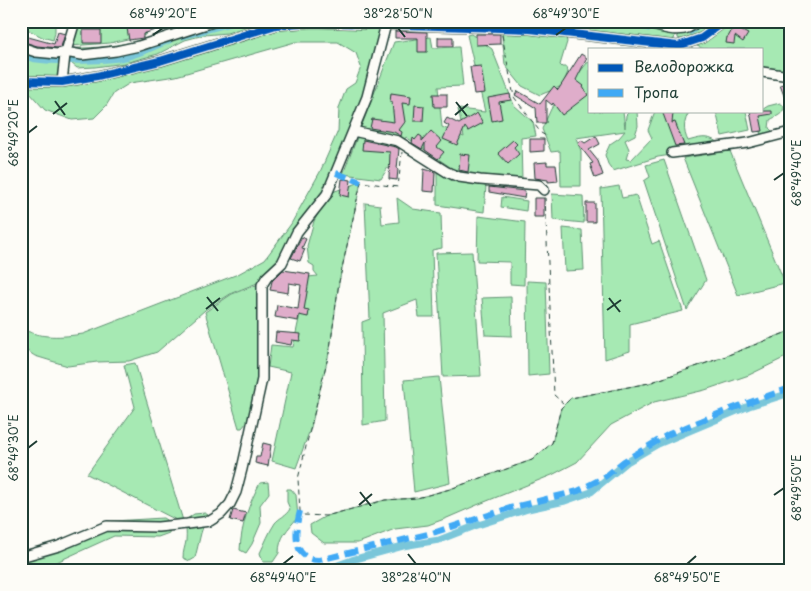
<svg xmlns="http://www.w3.org/2000/svg" width="811" height="591" viewBox="0 0 811 591" font-family="'Playpen Sans',sans-serif">
<style>
.green{fill:#a6e9b3;stroke:#629374}
.lines{fill:none;stroke-linecap:round;stroke-linejoin:round}
.canal{stroke:#7ac6d9;stroke-width:7}
.building{fill:#dfadca;stroke:#1f3d34}
.minor-casing{stroke:#1f3d34;stroke-width:12}
.path{stroke:#1f3d34;stroke-width:1;stroke-dasharray:5 4;stroke-linecap:butt}
.minor{stroke:#fdfcf7;stroke-width:9}
.quiet{stroke:#3fa9f5;stroke-width:6;stroke-dasharray:12 6;stroke-linecap:butt}
.cycleway-casing{stroke:#fdfcf7;stroke-width:11}
.cycleway{stroke:#0057b8;stroke-width:8}
.ticks{fill:none;stroke:#1f3d34;stroke-width:2}
.neatline{fill:none;stroke:#1f3d34;stroke-width:2}
.ticks-label{font-size:12px;text-anchor:middle;fill:#1f3d34}
</style>
<rect width="100%" height="100%" fill="#fdfcf7"/>
<filter id="ink" filterUnits="userSpaceOnUse"><feTurbulence type="fractalNoise" baseFrequency=".02" numOctaves="2"/><feDisplacementMap in="SourceGraphic" scale="10" xChannelSelector="R" yChannelSelector="G"/><feConvolveMatrix kernelMatrix="1 2 1 2 8 2 1 2 1" color-interpolation-filters="sRGB"/></filter>
<g filter="url(#ink)">
<path class="green" d="M29,21H55V33L53,40L42,37L27,29Z
M79,21H150L145,35L110,43L70,46Z
M204,21H263L227,33L204,35L185,40L158,54L125,63L95,67L77,68L71,63V51L74,48C121,49 159,35 204,21Z
M500,21H664L671,25L675,36L673,42L528,27L529,23Z
M687,21H790V71L788,75L762,69V49H704L678,38L677,27Z
M391,22L331,188L277,265L265,280L232,293L205,310L157,352L129,361L97,362L68,366L35,356L21,347V328C40,339 62,337 83,334L238,274L265,259L291,224L320,172L338,131L339,108L346,89L355,83L361,67L356,53L338,42H295L176,76L130,83L114,93L106,106L94,118L72,120L45,110L29,92L32,80L21,78V44L60,47L66,53V77L96,75L259,28Z
M507,32L566,37L567,42L560,65L562,67H567L568,72L562,86L540,95L522,86L505,65L502,34Z
M471,34L492,49L514,105L533,122L536,136L521,138L522,180L483,179L453,169L406,137L381,179L343,174L394,42L431,37L433,48L459,47L463,86L438,87L442,127L464,137L458,109L485,112L467,35Z
M590,62V111H623L625,128L626,115L630,111H637L638,126L635,135L625,140L629,149L626,159L631,160L652,138L648,130L655,111H690C683,121 683,131 688,141C699,138 707,135 717,142V148L658,157L613,171L608,164L605,155L610,144L619,138L625,131L576,138L581,151V186H561L560,151L551,152L542,129L551,109L587,63Z
M780,103L784,106C784,115 776,116 770,120L769,128L773,132L790,127V135L761,137L759,125L760,111L768,106Z
M716,111H746L750,130L722,136Z
M730,151L785,283L738,295L683,158Z
M664,160L706,280L687,310L644,181L650,177L646,165Z
M437,170L452,181L486,186L484,212L437,205Z
M361,182L339,282L330,349L311,427L296,468L272,461L291,372L268,367L271,345L293,347L308,277L318,276L314,271V266L309,263L307,246L314,221L326,200L335,191Z
M619,186L622,198L636,195L652,244L659,241L683,311L630,324V351L605,359L601,189Z
M552,194L583,196L584,223L553,220Z
M502,197L527,201L526,211L501,207Z
M397,198L413,209L441,213L442,248L432,250L434,317H419L417,300L383,313L385,421L363,425L362,322L370,319L365,203L380,205L382,224L399,222Z
M478,216L525,222L524,285L510,284V262L477,261Z
M563,228L582,230L584,270L565,271Z
M472,252L481,376L443,377L436,253Z
M527,281L546,282L549,374L528,376Z
M264,282L267,305L261,405L242,428H239L205,312L232,294Z
M511,297L512,336L485,335L482,298Z
M790,331V355L749,375L705,390L654,402L611,425L577,462L552,475L477,505L447,518L428,525L395,529L358,543H324L311,533L310,525L326,516L385,500L417,498L450,489L532,460L552,443L561,408L571,398L649,383L718,359Z
M135,363L184,524L87,474L135,407L124,365Z
M439,377L450,483L414,492L404,380Z
M268,482L269,493L260,505L261,523L252,544L246,553L240,550C241,526 249,503 260,483Z
M287,489H291L296,495L298,517C288,529 279,537 279,553L273,562H263L260,553C265,543 269,532 275,523C280,517 285,517 290,509L287,502Z
M205,513L208,515L209,520L203,527L201,533L195,558L190,561L183,558C183,551 185,547 186,541C187,533 185,527 187,519L194,514Z
M163,518L171,523L169,533L158,537L114,536L39,570H21V555L113,521Z"/>
<g class="lines">
<path class="canal" d="M622,21L649,28
M691,31L705,21
M182,36L237,21
M21,53C23,54 25,56 28,57C43,63 108,60 125,57C141,53 155,46 169,40
M324,570L352,560L403,546L439,540L475,526L528,509L565,501L591,492L627,462L658,444L749,406L790,393"/>
</g>
<path class="building" d="M145,21H168L166,28L153,25L155,30L143,34V38L129,40L127,28L147,26Z
M737,21H744L740,30L748,34L743,42L735,36L734,44L726,43L727,37H728Z
M83,30H101V43H83Z
M395,31L427,32V52H418V38H395Z
M58,32L65,34L61,47L57,48L37,46L21,41V35L54,44Z
M476,34H500V44L476,45Z
M438,37H453V46H438Z
M581,54L587,58L576,80L584,86L583,87L588,95L562,115L553,103L552,105L546,100V123H537L536,108L515,95L518,91L540,104L554,86L558,90Z
M481,66L485,93L474,94L470,67Z
M785,83L786,86L790,85L789,109L780,85Z
M391,93L411,96L410,104L402,103L405,122L399,130L402,132L401,136L394,132L370,128L372,119L394,122L392,102H390Z
M433,94H447V107H434Z
M510,94L511,100L499,102L502,119L492,121L488,98Z
M415,105L424,106L423,121H414Z
M662,111L673,113L672,123L675,122L684,145L675,146Z
M750,111H772V114L760,116L763,131L754,132Z
M477,113L483,123L468,131L465,127L457,145L443,139L449,126L444,123L447,118L459,124Z
M431,131L442,141L437,147L444,152L438,159L425,150V143L422,149L412,143L413,138L415,140L419,135L422,137V141Z
M596,136L600,144L589,150L598,161L603,175L595,178L590,164L593,163L578,144L581,140L585,143Z
M530,139H544V151L530,152Z
M363,140L396,147L399,149L397,169H398L397,180L389,179L390,152L362,150Z
M513,140L517,144L514,147L519,154L508,164L498,153Z
M460,154L470,155L468,172L459,170Z
M547,162V165H556L558,181L548,182V180L535,178L534,163Z
M424,169L435,172L434,192L423,191Z
M342,179L351,180L349,197L340,195Z
M489,187L525,191L524,198L489,192Z
M534,198H544V217H534Z
M586,203H595V222H586Z
M302,237L306,239L302,248L305,249L300,261L291,258Z
M283,270L310,274L304,310L309,311L308,317L299,315L298,321L275,317L277,305L298,309L301,285L289,283L288,293L270,290L272,281Z
M276,332L301,334L300,341L292,340L291,345L275,342Z
M263,443L271,445L268,466L255,463L256,457H260Z
M233,510L246,513L243,523L230,520Z"/>
<g class="lines">
<defs>
<path id="minor" d="M640,21C656,26 684,38 697,21
M21,47L36,52L57,54L65,52L82,55L116,51L139,46L216,21
M762,72L790,76
M21,81L62,82L97,76L160,61L276,25L313,22L530,29L678,46L702,38L725,21
M62,82L65,55L75,21
M353,131L398,141L447,172L459,177L480,180L539,185L544,190
M672,153L748,143L790,132
M21,557L59,546L107,526L158,527L187,524L210,521L221,514L230,504L236,492L242,469L262,379V285L267,277L282,263L297,232L327,194L367,97L386,24"/>
</defs>
<use href="#minor" class="minor-casing"/>
<path class="path" d="M502,35L514,97L541,133L546,136
M402,152L398,187L361,182L339,282L330,349L298,479L300,511L304,515L326,516L385,500L417,498L450,489L532,460L552,443L561,408L571,398L649,383L718,359L790,331
M545,197L554,395L564,404"/>
<use href="#minor" class="minor"/>
<path class="quiet" d="M336,173L361,182
M300,511C295,530 291,560 319,560L436,532L510,508L578,491L606,476L624,461L669,434L728,410L790,388"/>
<defs>
<path id="cycleway" d="M21,81L62,82L97,76L160,61L276,25L313,22L530,29L678,46L702,38L725,21"/>
</defs>
<use href="#cycleway" class="cycleway-casing"/>
<use href="#cycleway" class="cycleway"/>
</g>
</g>
<path class="ticks" d="M398,28L405,37M153,35L163,28M556,35L566,28M55,101L65,115M456,102L467,116M53,114L67,103M455,115L468,104M28,133L37,126M774,180L784,173M207,297L218,311M609,298L620,312M206,309L220,298M607,310L621,300M28,448L37,441M360,492L371,506M774,495L784,488M359,505L372,494M408,554L416,564M283,564L293,556M687,564L696,556"/>
<rect width="811" height="591" fill="none" stroke="#fdfcf7" stroke-width="55"/>
<rect x="588" y="48" width="175" height="65" fill="#fdfcf7" stroke="#a4b0a9"/>
<rect x="598" y="64" width="25" height="8" fill="#0057b8" stroke="#a4b0a9"/>
<text x="634" y="72" font-size="15" fill="#1f3d34">Велодорожка</text>
<rect x="598" y="89" width="25" height="8" fill="#3fa9f5" stroke="#a4b0a9"/>
<text x="634" y="98" font-size="15" fill="#1f3d34">Тропа</text>
<rect x="28" y="28" width="756" height="536" class="neatline"/>
<g class="ticks-label">
<text x="163" y="18">68°49'20"E</text>
<text x="398" y="18">38°28'50"N</text>
<text x="566" y="18">68°49'30"E</text>
<text transform="translate(14 133) rotate(-90)" y="4">68°49'20"E</text>
<text transform="translate(797 173) rotate(-90)" y="4">68°49'40"E</text>
<text transform="translate(14 448) rotate(-90)" y="4">68°49'30"E</text>
<text transform="translate(797 488) rotate(-90)" y="4">68°49'50"E</text>
<text x="283" y="582">68°49'40"E</text>
<text x="416" y="582">38°28'40"N</text>
<text x="687" y="582">68°49'50"E</text>
</g>
</svg>
